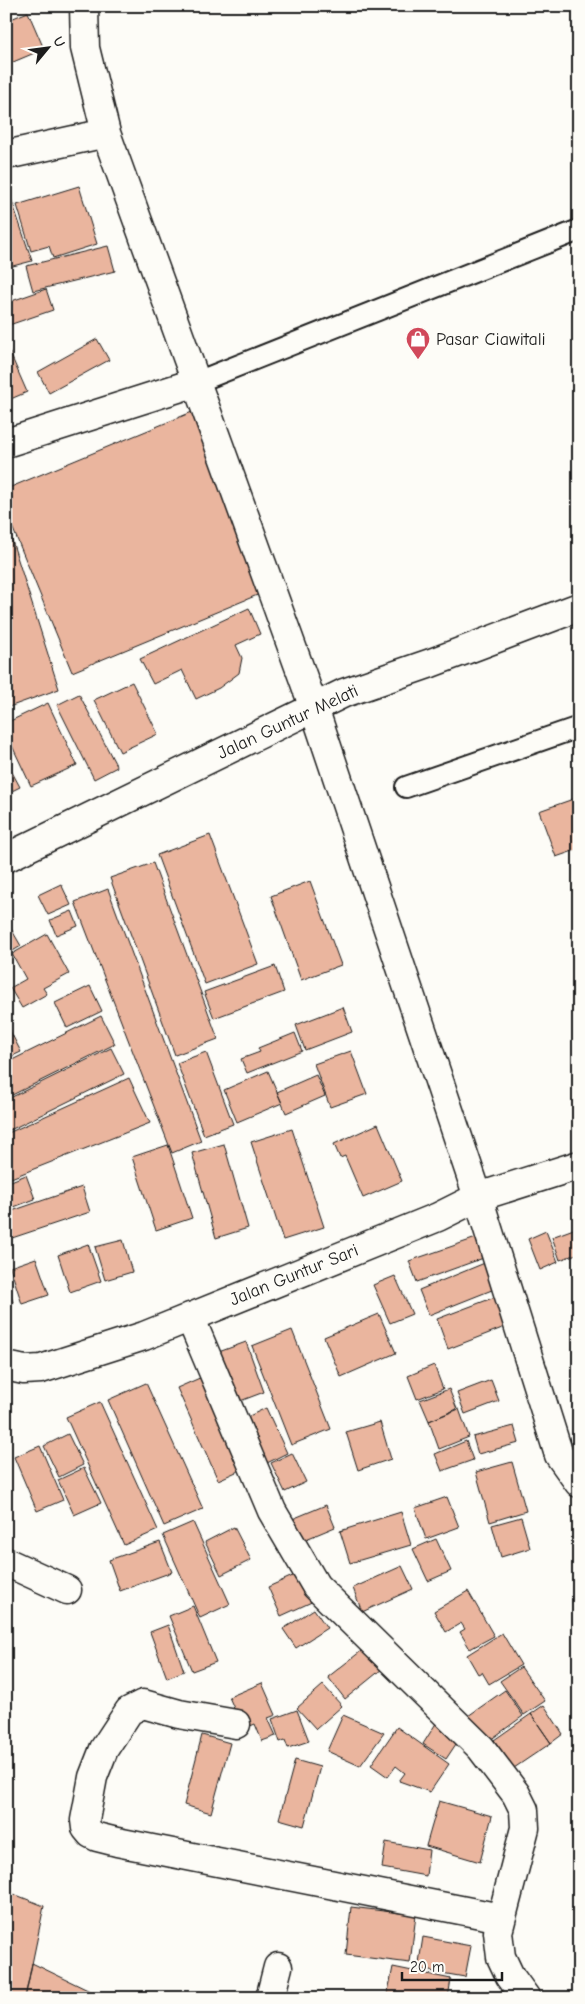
<svg xmlns="http://www.w3.org/2000/svg" width="585" height="2004" viewBox="0 0 585 2004" font-family="'Comic Neue',sans-serif">
<style>
.building{fill:#eab59e;stroke:#1c1c1c}
.lines{fill:none;stroke-linecap:round;stroke-linejoin:round}
.lane-casing{stroke:#1c1c1c;stroke-width:24}
.street-casing{stroke:#1c1c1c;stroke-width:31}
.secondary-casing{stroke:#1c1c1c;stroke-width:31}
.lane{stroke:#fdfcf7;stroke-width:20}
.street{stroke:#fdfcf7;stroke-width:28}
.secondary{stroke:#fdfcf7;stroke-width:28}
.labels{text-anchor:middle;dominant-baseline:central;stroke-width:4;stroke-linejoin:round;paint-order:stroke}
.poi-label{font-size:18px;fill:#1c1c1c;stroke:#fdfcf7;text-anchor:start}
.street-label{font-size:18px;fill:#1c1c1c;stroke:#fdfcf7}
</style>
<rect width="100%" height="100%" fill="#fdfcf7"/>
<filter id="ink" filterUnits="userSpaceOnUse"><feTurbulence type="fractalNoise" baseFrequency=".02" numOctaves="2"/><feDisplacementMap in="SourceGraphic" scale="10" xChannelSelector="R" yChannelSelector="G"/><feConvolveMatrix kernelMatrix="1 2 1 2 8 2 1 2 1" color-interpolation-filters="sRGB"/></filter>
<g filter="url(#ink)">
<path class="building" d="M28,12L44,49L6,65V21Z
M79,186L97,244L53,258L49,246L31,251L17,205Z
M11,198L32,261L9,267L6,259V200Z
M108,246L115,271L33,291L26,266Z
M46,289L53,310L9,325L6,316V303Z
M97,339L109,360L49,393L38,372Z
M6,344L27,392L6,401Z
M192,412L267,591L72,672L6,512V489Z
M6,522L59,689L6,708Z
M249,608L260,634L236,645L242,658L239,673L219,688L196,699L182,670L153,684L140,659Z
M132,682L158,734L120,752L94,700Z
M79,694L117,767L94,779L57,705Z
M48,703L77,765L31,786L6,733V723Z
M6,761L20,787L6,794Z
M579,797V849L556,857L539,811Z
M210,835L258,964L205,984L157,855Z
M153,863L218,1039L175,1055L110,878Z
M310,881L341,965L301,980L271,896Z
M61,884L71,905L48,915L38,895Z
M108,889L201,1141L172,1153L75,902Z
M72,911L78,926L56,935L50,920Z
M6,920L21,946L6,955Z
M47,934L69,974L43,988L47,994L22,1008L10,988L26,979L12,954Z
M275,966L284,992L214,1018L204,992Z
M90,986L102,1011L67,1028L55,1003Z
M343,1007L352,1032L305,1050L296,1025Z
M101,1016L115,1044L6,1098V1063Z
M6,1023L21,1052L6,1059Z
M295,1033L302,1051L247,1073L241,1059L260,1052L258,1048Z
M111,1048L124,1074L6,1132V1100Z
M351,1051L367,1094L330,1107L314,1064Z
M206,1052L233,1124L204,1135L177,1063Z
M268,1071L282,1103L237,1122L224,1090Z
M316,1075L325,1096L286,1113L277,1092Z
M129,1078L150,1123L6,1180V1134Z
M378,1124L402,1181L363,1198L345,1156L340,1158L334,1144Z
M292,1129L324,1227L283,1240L251,1142Z
M224,1144L248,1228L216,1238L192,1153Z
M168,1145L192,1218L156,1230L132,1157Z
M26,1175L35,1199L6,1210V1183Z
M82,1187L90,1212L12,1238L6,1221V1213Z
M579,1227V1253L560,1260L552,1237Z
M546,1231L558,1262L540,1270L528,1239Z
M482,1236L489,1256L417,1282L409,1261Z
M123,1240L132,1272L105,1280L95,1247Z
M88,1244L101,1281L70,1292L58,1255Z
M36,1258L49,1295L22,1304L10,1267Z
M492,1260L502,1286L429,1315L419,1290Z
M395,1276L412,1314L390,1323L373,1285Z
M6,1282L13,1302L6,1304Z
M503,1294L515,1323L448,1349L437,1319Z
M379,1314L396,1353L341,1377L324,1337Z
M292,1330L331,1429L291,1445L252,1346Z
M246,1342L264,1392L235,1403L216,1353Z
M434,1365L443,1389L417,1399L408,1376Z
M211,1373L252,1465L218,1480L177,1388Z
M491,1380L499,1401L465,1414L457,1393Z
M146,1383L203,1509L164,1526L108,1400Z
M449,1389L457,1409L429,1421L420,1400Z
M100,1402L158,1530L124,1545L66,1417Z
M266,1408L287,1453L267,1463L245,1418Z
M459,1409L469,1437L439,1449L429,1421Z
M380,1422L391,1459L358,1470L346,1432Z
M514,1426L519,1443L478,1454L473,1437Z
M68,1434L83,1465L59,1477L44,1446Z
M466,1441L473,1460L442,1471L435,1454Z
M40,1446L63,1500L37,1511L14,1457Z
M292,1453L306,1482L285,1492L271,1463Z
M512,1462L526,1511L490,1522L476,1472Z
M84,1468L101,1503L74,1515L58,1480Z
M447,1497L459,1527L426,1539L415,1508Z
M326,1505L335,1527L299,1542L290,1520Z
M401,1512L411,1545L350,1563L340,1531Z
M521,1517L530,1548L501,1557L492,1525Z
M193,1522L230,1604L200,1618L163,1535Z
M234,1527L251,1560L221,1575L205,1542Z
M436,1539L451,1571L428,1581L413,1549Z
M160,1542L172,1572L120,1591L109,1560Z
M402,1566L413,1589L362,1612L353,1588Z
M304,1571L316,1600L281,1616L268,1587Z
M468,1591L494,1636L470,1649L460,1632L465,1629L461,1623L446,1632L434,1611Z
M193,1606L216,1662L192,1671L169,1616Z
M314,1609L327,1628L296,1648L283,1629Z
M168,1625L184,1671L167,1678L150,1632Z
M502,1633L521,1665L489,1684L482,1672L478,1674L467,1655Z
M370,1644L387,1665L345,1699L328,1677Z
M521,1667L545,1701L524,1715L500,1681Z
M262,1683L276,1715L268,1718L276,1736L262,1741L255,1724L243,1729L229,1697Z
M323,1685L342,1706L316,1729L297,1708Z
M505,1690L523,1716L486,1743L468,1716Z
M544,1705L563,1734L551,1743L531,1714Z
M297,1710L309,1741L288,1748L285,1740L280,1742L272,1719Z
M531,1714L551,1743L514,1768L494,1740Z
M343,1715L384,1733L360,1766L327,1751Z
M440,1717L464,1732L446,1759L423,1744Z
M397,1727L449,1764L430,1792L399,1781L405,1773L396,1766L388,1777L371,1765Z
M202,1735L230,1743L211,1813L184,1805Z
M295,1760L320,1767L304,1826L279,1819Z
M439,1801L492,1816L480,1862L426,1846Z
M386,1842L429,1850L426,1876L382,1868Z
M6,1891L44,1906L25,1998H6Z
M351,1907L416,1915L410,1963L346,1955Z
M423,1937L471,1946L465,1977L418,1969Z
M32,1963L94,1993L93,1998H25Z
M393,1967L451,1979L448,1998L387,1997Z"/>
<g class="lines">
<defs>
<path id="lane" d="M197,382L579,230
M406,787L579,727"/>
<path id="street" d="M84,6L85,48L106,133L314,708L478,1197L559,1455L579,1483
M6,155L106,133
M6,443L197,382
M190,1317L272,1511L316,1586L481,1748L516,1794L524,1810L525,1828L498,1932L501,1957L510,1976L526,1998
M6,1562L67,1590
M236,1724L179,1714L143,1704L129,1711L104,1749L93,1777L85,1820L86,1828L91,1834L97,1837L117,1842L501,1918
M270,1998L278,1967"/>
<path id="secondary" d="M6,858L344,693L431,663L579,607
M6,1366L24,1370L41,1369L144,1336L438,1217L478,1197L579,1165"/>
</defs>
<use href="#lane" class="lane-casing"/>
<use href="#street" class="street-casing"/>
<use href="#secondary" class="secondary-casing"/>
<use href="#lane" class="lane"/>
<use href="#street" class="street"/>
<use href="#secondary" class="secondary"/>
</g>
</g>
<defs>
<symbol id="shop-pin" viewBox="-11 -11 22 30"><path d="M0 17L-7.5 6A9.5 9.5 0 1 1 7.5 6Z" fill="#d1495b" stroke="#fdfcf7"/><path d="M-5-2.5h2.3a2.7 3.5 0 0 1 5.4 0H5L5.5 6h-11ZM-1.5-2.5h3a1.5 2.3 0 0 0-3 0Z" fill="#fff"/></symbol>
</defs>
<g fill-rule="evenodd">
<use href="#shop-pin" x="404" y="325" width="28" height="38"/>
</g>
<g class="labels">
<g class="poi-label">
<text x="436" y="339">Pasar Ciawitali</text>
</g>
<g class="street-label">
<text transform="translate(288 722) rotate(-25)">Jalan Guntur Melati</text>
<text transform="translate(294 1275) rotate(-22)">Jalan Guntur Sari</text>
</g>
</g>
<rect width="585" height="2004" fill="none" stroke="#fdfcf7" stroke-width="25"/>
<rect x="12" y="12" width="560" height="1979" fill="none" stroke="#1c1c1c" stroke-width="2" filter="url(#ink)"/>
<g transform="translate(48 48) rotate(61)" stroke="#fdfcf7" stroke-width="4" paint-order="stroke">
<path d="M0-4L9 19L0 12L-9 19Z" fill="#1c1c1c"/>
<text y="-8" font-size="14" font-weight="bold" text-anchor="middle" fill="#1c1c1c">U</text>
</g>
<path d="M402 1972v8h100v-8" fill="none" stroke="#1c1c1c" stroke-width="2.5"/>
<text x="410" y="1972" font-size="15" fill="#1c1c1c" stroke="#fdfcf7" stroke-width="4" paint-order="stroke">20 m</text>
</svg>
